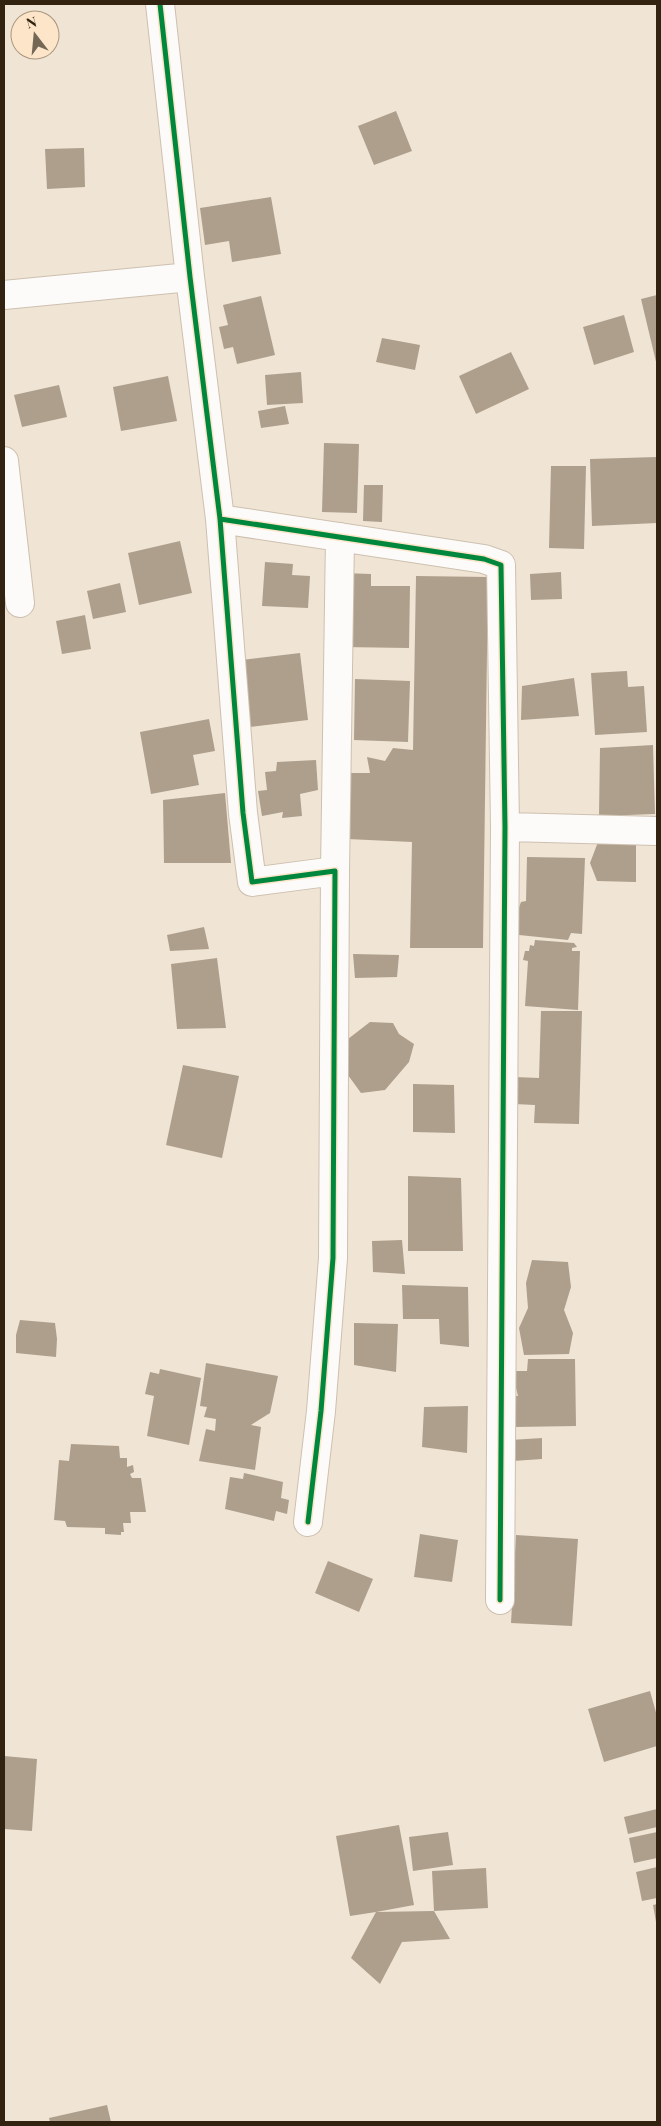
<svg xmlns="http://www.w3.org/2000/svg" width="661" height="2126" viewBox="0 0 661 2126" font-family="'Playfair Display',serif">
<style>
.building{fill:#ad9f8c}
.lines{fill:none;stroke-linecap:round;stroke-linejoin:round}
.minor-casing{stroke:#cdc0b0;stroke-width:30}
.minor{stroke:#fdfbf9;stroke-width:28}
.cycleway-casing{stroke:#fce5c8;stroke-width:8}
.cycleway{stroke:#00873e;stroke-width:5}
</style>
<rect width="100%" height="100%" fill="#f0e4d4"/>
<path class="building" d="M396,111L412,151L374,165L358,126Z
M84,148L85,187L47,189L45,149Z
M271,197L281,254L232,262L229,241L205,245L200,208Z
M657,295V366L641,299Z
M261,296L275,355L237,364L233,347L224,349L219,327L228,325L223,305Z
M624,315L634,352L594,365L583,327Z
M382,338L420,345L415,370L376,362Z
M511,352L529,389L476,414L459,376Z
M301,372L303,403L267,405L265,375Z
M168,376L177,421L121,431L113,387Z
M59,385L67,417L22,427L14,395Z
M285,406L289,424L261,428L258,411Z
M324,443L359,444L357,513L322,512Z
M657,457V523L592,526L590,459Z
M551,466H586L584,549L549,548Z
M364,485H383L382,522L363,521Z
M180,541L192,593L139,605L128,553Z
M265,562L293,564L292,575L310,576L308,608L262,606Z
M561,572L562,599L531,600L530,574Z
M343,573L371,574V586H410L409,648L342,647Z
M416,576L488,577L483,948H410L412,842L347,839L349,773H370L367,757L385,761L393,748L413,750Z
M120,583L126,612L93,619L87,591Z
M85,615L91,649L62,654L56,621Z
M300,653L308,720L250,727L242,660Z
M627,671L628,687L644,686L647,732L595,735L591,673Z
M574,678L579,716L521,720L522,686Z
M355,679L410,681L408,742L354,740Z
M209,719L215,751L193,755L199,785L151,794L140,732Z
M653,745L655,814L599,816L600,748Z
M316,760L318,790L300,794L302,816L282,818L283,812L262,816L258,791L267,790L265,772L276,771L277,762Z
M225,793L231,863H164L163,800Z
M598,842L636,844V882L597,881L590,863Z
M527,857L585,858L582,934L571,933L568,940L519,935L516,916L521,902L526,901Z
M204,927L209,949L170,951L167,935Z
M535,940L574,943L577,947L572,948V951H580L578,1010L525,1006L528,961L523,960L525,951H529L530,945L534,946Z
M353,954L399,955L397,977L355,978Z
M217,958L226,1028L177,1029L171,964Z
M541,1011H582L579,1124L534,1123L535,1105L514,1104L515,1077L539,1078Z
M370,1022L393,1023L399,1034L414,1044L409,1062L385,1090L361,1093L337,1060L348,1039Z
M183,1065L239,1076L222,1158L166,1145Z
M413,1084L454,1085L455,1133L413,1132Z
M408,1176L461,1178L463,1251H408Z
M402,1240L405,1274L373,1272L372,1241Z
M532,1260L568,1262L571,1287L564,1310L573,1333L569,1354L524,1355L519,1328L528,1308L526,1283Z
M402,1285L468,1287L469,1347L440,1344L439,1319H403Z
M20,1320L55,1323L57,1339L56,1357L16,1353V1335Z
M354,1323L398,1324L396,1372L354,1365Z
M528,1359H575L576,1426L515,1427L510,1410L509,1395L518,1396L512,1371H527Z
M206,1363L278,1376L270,1413L251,1425L261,1427L255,1470L199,1461L206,1429L215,1431L216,1419L204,1417L207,1407L200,1406Z
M160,1369L201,1378L189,1445L147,1436L154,1396L145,1394L150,1372L159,1374Z
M468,1406L467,1453L422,1447L424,1407Z
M542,1438V1459L513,1461L510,1440Z
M71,1444L119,1446L120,1458H127V1467L133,1465L134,1472L130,1474L132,1478H141L146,1512H130L131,1523H123L124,1532H121V1535L105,1534V1528L67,1527L65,1521L54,1520L59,1460L69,1461Z
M244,1473L283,1482L281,1498L289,1500L287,1514L276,1511L274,1521L225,1509L230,1477L243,1479Z
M420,1534L458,1540L452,1582L414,1577Z
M516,1535L578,1539L572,1626L511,1623Z
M328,1561L373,1579L359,1612L315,1593Z
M650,1691L657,1716V1746L604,1762L588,1709Z
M4,1756L37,1759L32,1831L4,1829Z
M657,1809V1827L628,1834L624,1817Z
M399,1825L414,1905L376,1912L434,1911L450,1939L402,1942L380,1984L351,1958L376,1912L350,1916L336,1836Z
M448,1832L453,1865L413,1871L409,1837Z
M657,1832V1858L634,1863L629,1838Z
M657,1867V1898L642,1901L636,1872Z
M486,1868L488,1908L434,1911L432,1871Z
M657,1904V1922H656L653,1905Z
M107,2105L111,2122H50L49,2118Z"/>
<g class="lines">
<defs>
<path id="minor" d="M160,4L190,277L220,519L484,559L501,565L505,827L500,1600
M4,295L190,277
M4,461L20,603
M220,519L243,813L252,882L335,871L333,1258L321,1411L308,1522
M505,827L657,831
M335,871L340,537"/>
</defs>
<use href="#minor" class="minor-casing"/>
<use href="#minor" class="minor"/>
<defs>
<path id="cycleway" d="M160,4L190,277L220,519L484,559L501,565L505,827L500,1600
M220,519L243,813L252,882L335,871L333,1258L321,1411L308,1522"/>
</defs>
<use href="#cycleway" class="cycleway-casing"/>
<use href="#cycleway" class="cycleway"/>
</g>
<rect width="661" height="2126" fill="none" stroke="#312310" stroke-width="10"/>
<g transform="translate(35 35) rotate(344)"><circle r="24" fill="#fce5c8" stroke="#ab977e"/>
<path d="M0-4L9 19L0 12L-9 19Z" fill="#746755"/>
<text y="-8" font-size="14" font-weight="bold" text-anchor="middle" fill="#312310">N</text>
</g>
</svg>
